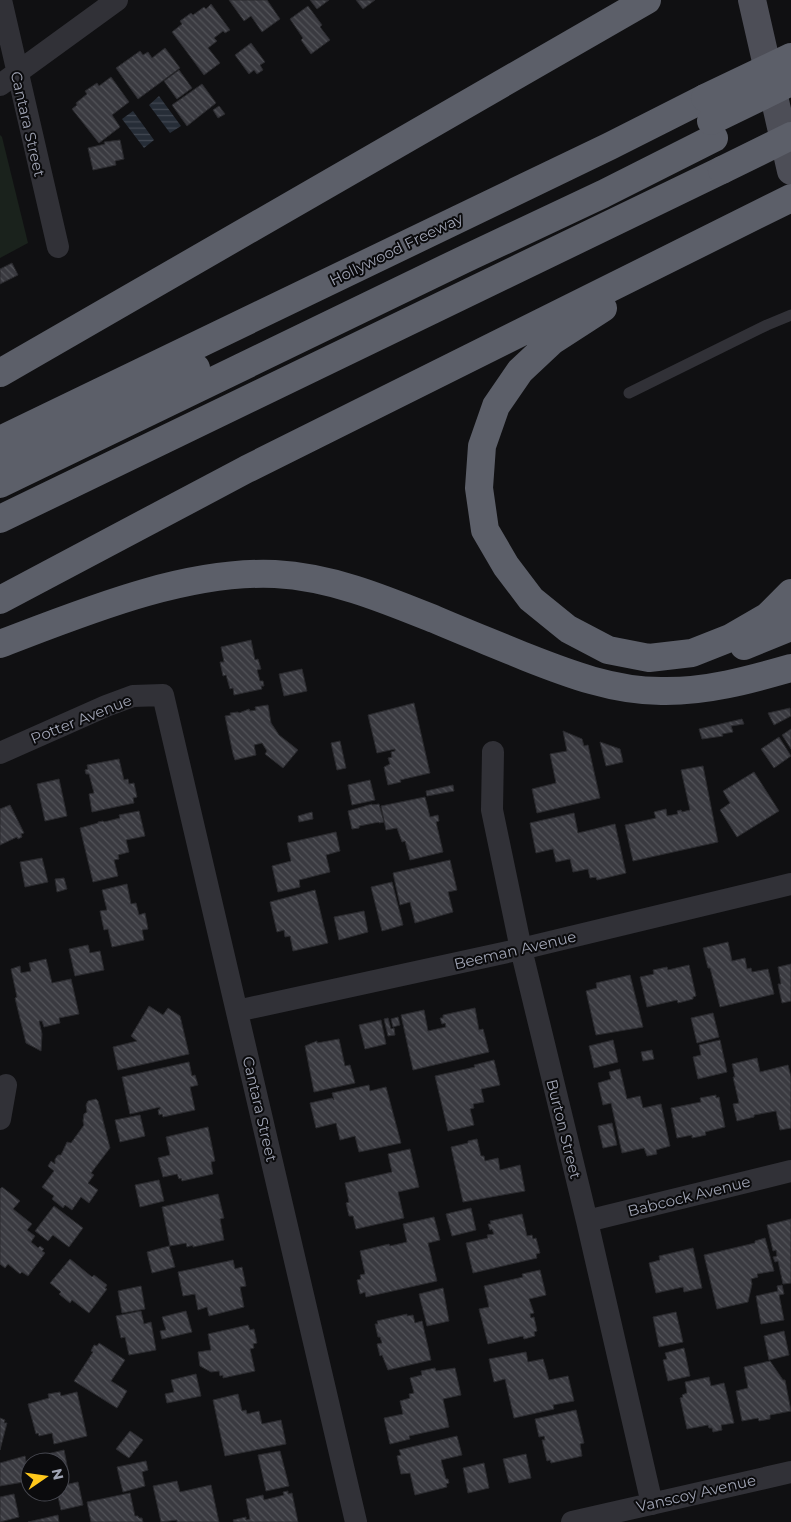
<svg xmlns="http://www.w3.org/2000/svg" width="791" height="1522" viewBox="0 0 791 1522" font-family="Montserrat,sans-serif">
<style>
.grass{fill:#1a221c}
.water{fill:url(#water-rules)}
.building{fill:url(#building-back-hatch);stroke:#2a2a2e}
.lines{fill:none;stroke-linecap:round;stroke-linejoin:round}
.lane{stroke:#313137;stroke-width:11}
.street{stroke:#313137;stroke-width:22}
.primary{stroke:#4d4e57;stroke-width:28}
.highway{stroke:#5c5f69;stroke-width:28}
.highway-bridge{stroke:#5c5f69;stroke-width:28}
.labels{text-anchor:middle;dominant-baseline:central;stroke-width:4;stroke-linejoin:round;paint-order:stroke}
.street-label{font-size:15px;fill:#a0a4b4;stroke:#0b0b0d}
</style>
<defs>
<pattern id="water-rules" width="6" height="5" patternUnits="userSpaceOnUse" patternTransform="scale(1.25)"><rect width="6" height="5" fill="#262d37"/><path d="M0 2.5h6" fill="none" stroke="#424852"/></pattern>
<pattern id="building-back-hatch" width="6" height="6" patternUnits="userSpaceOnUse" patternTransform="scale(1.25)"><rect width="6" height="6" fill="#3a3a40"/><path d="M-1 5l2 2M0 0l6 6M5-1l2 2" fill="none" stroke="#535459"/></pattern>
</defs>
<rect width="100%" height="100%" fill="#101012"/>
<path class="grass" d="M0,135L2,137L28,243L0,258Z"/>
<path class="water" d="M159,96L181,126L170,133L149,105Z
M133,111L154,140L144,148L122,119Z"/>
<path class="building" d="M229,0H267L280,19L262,32L251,16L244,21Z
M310,0H329L317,9Z
M356,0H375L363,9Z
M211,4L230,30L225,33L223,31L214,38L217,41L208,48L220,63L204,75L172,32L182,24L180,21L191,13L193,15L204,7L206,9Z
M308,6L322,25L320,27L330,40L311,54L301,40L303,38L290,19Z
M251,43L265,62L260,65L263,70L257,74L254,70L249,74L235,55Z
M165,48L180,68L138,99L116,68L140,51L143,55L148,52L152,58Z
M179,70L192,88L177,99L164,81Z
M111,77L129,102L112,115L120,127L99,143L72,109L77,105L76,103L87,94L85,91L97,83L99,86Z
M202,84L216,103L187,126L172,105Z
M219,106L225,114L218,118L213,110Z
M120,140L124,159L115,161L116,165L93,170L88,148L105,144L104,142Z
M12,263L18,275L0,284V269Z
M251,640L255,660L258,659L261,669L257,670L260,681H263L264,686H261L262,689L234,695L233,688L230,689L226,675L223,676L220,662H224L221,647Z
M302,669L307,691L284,696L279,674Z
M414,703L430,773L400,780L401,782L388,785L384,767L390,764L388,758L392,757L391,752L395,751V749L377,753L368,715Z
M268,705L271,723L279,735L298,750L283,768L265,754L267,751L262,743L254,745L256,755L235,760L233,754L225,716L231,715L230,713L238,712L239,713L249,709L250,711L256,710L255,707Z
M790,708L791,716L774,725L768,713Z
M742,719L744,724L731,726L733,732L722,734L723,736L702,739L699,729Z
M791,729V749L782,735Z
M563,731L582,739L584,746L588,745L600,798L537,813L532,789L556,783L550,754L567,751Z
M779,737L791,756L774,768L761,749Z
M340,741L346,768L337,770L331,743Z
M600,742L620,749L623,762L606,766Z
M119,759L124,780L128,779L129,784L134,783L137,797L133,798L134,803L92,812L89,794L94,793L89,774H86L85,770L88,769L87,765Z
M703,766L718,842L633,861L625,825L656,818L654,812L666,809L667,816L678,814L677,811L681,810L682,812L690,810L681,770Z
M754,772L779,811L737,837L720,810L730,803L723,791Z
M59,779L67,816L45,821L37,784Z
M370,780L375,800L352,805L348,785Z
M453,785L454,791L427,796L426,791Z
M425,797L430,817L438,815L439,821L436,822L443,852L410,860L405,841L402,842L397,828L386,830L381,806Z
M372,804V805L379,804L384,822L379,823V822L359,826V828L352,829L348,811Z
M10,805L24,833L21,834L22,837L18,839L17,837L0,845V809Z
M139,811L145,836L126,840L129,852L118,855L119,859L114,860L118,876L93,882L80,828L98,823V822L103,821L104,822L120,818L119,815Z
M312,812L313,819L299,822L298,816Z
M574,813L578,833L615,824L626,873L597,880L596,877L590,878L588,869L573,872L570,859L556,862L553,849L536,853L530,823Z
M336,832L340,851L326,855L330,872L299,880L300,887L278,892L272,866L291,861L287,843Z
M42,858L48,882L25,887L20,862Z
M450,860L457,890L448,892L453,912L415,923L410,902L400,905L393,873Z
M64,878L67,889L57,892L55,879Z
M392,882L403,925L382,931L371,887Z
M127,884L131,904L136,903L139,915L145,913L148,929L142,930L144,940L112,947L108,929L104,930L100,911L107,910L102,890Z
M315,890L328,943L293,951L290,936L285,937L284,930L277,932L270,902Z
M364,911L368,932L339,940L334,917Z
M728,942L732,961L745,958L747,969L751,968L752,972L768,969L774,994L720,1007L710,968H708L703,948Z
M88,945L90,953L100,951L104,970L75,976L69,949Z
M46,959L52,983L71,979L79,1014L59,1018L60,1023L44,1027L42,1021H39L42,1034L41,1051L26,1043L15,998L17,997L11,969L20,966L21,973L31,971L29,963Z
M791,964V1001L782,1003L778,984H781L778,967Z
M689,965L696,996L693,997V999L678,1003L677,1000L647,1007L640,977L654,974L653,970L667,967L668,970Z
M630,975L643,1027L596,1035L586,991L597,988L596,983Z
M149,1006L163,1015L168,1008L180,1016L189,1054L118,1070L113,1047L137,1041L131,1036Z
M475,1008L479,1030L483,1029L489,1052L413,1070L401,1015L424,1010L428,1031L446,1027L445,1023L442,1024L440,1018H443V1015Z
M713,1013L719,1037L697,1043L691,1018Z
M398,1017L400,1025L393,1027L391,1019Z
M388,1018L391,1029L394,1028L395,1035L388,1036L384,1019Z
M381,1020L386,1044L365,1049L359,1025Z
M339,1039L345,1066L350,1065L355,1083L314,1092L305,1046L317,1041V1043Z
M613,1040L618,1062L594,1068L589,1046Z
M720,1040L727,1072L698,1079L693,1057L701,1055L699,1045Z
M652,1050L654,1059L643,1061L641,1052Z
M757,1058L760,1072L788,1065L791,1077V1128L780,1130L776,1111L754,1115V1117L737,1121L733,1104L739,1103L733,1077H735L732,1064Z
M494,1060L500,1085L481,1089L484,1102L473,1104L474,1108L470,1109L474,1125L448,1131L435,1076L475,1067L474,1065Z
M189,1062L192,1076L195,1075L198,1085L190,1087L195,1110L163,1117L162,1114L159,1115L158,1110L160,1109V1107L130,1114L122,1077Z
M620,1069L627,1099L640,1096L643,1108L661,1104L670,1146L656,1150L657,1154L647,1156L644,1148L622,1153L611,1103L603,1105L598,1083L611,1079L609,1072Z
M369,1085L370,1091L386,1087L401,1143L359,1152L355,1136L340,1140L336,1123L316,1128L310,1103L332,1098L334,1100L332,1093Z
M716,1095V1098L719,1097L725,1127L705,1132L706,1135L692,1138V1135L677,1138L671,1108L701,1102L700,1098Z
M96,1099L98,1101L110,1148L91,1173L94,1175L88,1183L98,1190L89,1203L81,1197L72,1210L65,1205L63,1208L52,1199L54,1196L42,1187L54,1171L48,1166L51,1161L55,1164V1159L58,1155H61L67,1142L71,1143L84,1125L83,1121L84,1114L87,1112L86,1105L88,1101Z
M140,1115L145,1136L120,1142L115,1120Z
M612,1123L617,1145L603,1148L598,1126Z
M208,1127L215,1161L211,1162L213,1174L182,1181L181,1178L179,1179L177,1174L163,1177L158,1158L170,1155L166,1137Z
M477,1139L481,1156H484L485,1161L498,1158L500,1170L520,1165L525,1191L463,1202L451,1147L468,1143V1141Z
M410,1149L419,1187L398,1192L404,1218L356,1229L353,1216H349L346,1203L349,1202L345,1183L392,1172L388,1154Z
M159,1180L164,1201L140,1207L135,1185Z
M2,1187L20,1201L13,1209L32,1224L27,1230L35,1236L31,1242L38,1248L40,1246L44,1249L42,1251L45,1253L28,1276L22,1272L20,1274L8,1264L5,1268L0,1264V1189Z
M218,1194L224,1218L220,1219L224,1240L193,1247V1245L187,1247L186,1243L170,1246L162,1207Z
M54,1206L83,1228L69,1247L53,1235L48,1241L35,1231Z
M471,1208L476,1230L452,1236L446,1214Z
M522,1214L527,1236L532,1235L533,1239L536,1238L540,1253L536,1254L537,1258L473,1273L466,1243L488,1238L487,1235L494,1234L492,1229L490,1230L488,1224H491L490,1221Z
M434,1217L440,1240L428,1243L437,1281L366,1297L365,1292L360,1294L357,1280L361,1279L360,1275L365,1274L360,1251L389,1244L390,1246L407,1242L403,1224Z
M791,1219V1283L783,1284L778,1261L775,1262L773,1257L777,1256L776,1250L773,1251L767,1225Z
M765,1238L774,1271L757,1274L758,1277L751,1279L752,1284L748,1302L717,1309L704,1255L755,1243V1241Z
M169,1246L175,1267L152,1273L147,1252Z
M693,1248L702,1288L684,1292L683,1287L656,1293L649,1263L660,1260L659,1256Z
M70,1259L92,1277L94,1275L107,1285L105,1288L107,1289L89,1313L72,1300L70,1303L59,1294L61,1292L50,1283Z
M233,1260L235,1269L242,1267L246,1286L240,1287L244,1307L209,1316L207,1307L198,1310L195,1294L183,1296L178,1272Z
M540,1270L546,1295L529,1299L534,1313L530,1314L531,1318L534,1317L537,1331L534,1332L535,1336L524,1339L523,1336L488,1344L479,1309L489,1307L484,1286L523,1277L522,1274Z
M782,1285L784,1294L779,1295L784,1320L761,1324L756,1296L778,1291L777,1286Z
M141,1286L145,1309L122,1313L118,1291Z
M443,1288L449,1321L427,1326L419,1294Z
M141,1311L144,1324L151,1322L156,1350L129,1355L125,1337L121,1338L116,1316Z
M186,1311L192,1332L162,1339L160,1331L166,1330L162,1317Z
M676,1312L683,1342L659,1347L653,1317Z
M407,1314V1316L413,1315L415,1323L422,1321L431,1360L388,1370L382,1355L380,1356L377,1344L382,1343L380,1337H378L375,1324H378L377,1321Z
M248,1325L250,1330L254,1329L257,1343L253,1344L254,1348L250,1349L255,1371L223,1378V1375L220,1376L219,1371L211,1372L200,1366L198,1352L211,1350L208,1334Z
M784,1331L789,1355L769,1360L764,1336Z
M99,1343L125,1360L111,1381L127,1391L117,1408L74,1381L93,1352L91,1351L94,1345L97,1346Z
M684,1348L690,1376L668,1381L663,1360L667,1359L665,1353Z
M526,1352L528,1362L543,1359L549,1380L568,1376L574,1401L553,1405L554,1409L514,1418L505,1379L494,1382L489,1359Z
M770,1361L783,1380H785L791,1411L770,1415V1419L759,1421L758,1418L742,1421L736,1391L748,1388L744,1367Z
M435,1368L436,1371L455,1368L461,1395L443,1399L449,1427L409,1436L410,1439L390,1444L384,1418L403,1414L400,1401L410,1398L409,1394L414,1393L410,1378L422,1375L421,1371Z
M196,1374L201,1396L167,1403L165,1394L174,1392L171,1380Z
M709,1377L711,1386L724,1383L734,1423L721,1425L722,1430L713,1432L712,1428H709L708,1425L687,1429L680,1398L683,1397L682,1395L687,1393L685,1382Z
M60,1392L61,1396L77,1392L87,1436L54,1444L52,1433L39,1436L38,1433L36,1434L28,1404L49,1398L48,1394Z
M238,1394L242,1411L246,1410L247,1414L259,1411L262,1424L281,1420L286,1444L225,1456L213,1400Z
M576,1410L584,1443L580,1444L582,1456L551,1463L550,1460L547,1461L542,1440H545L544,1436L539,1437L535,1419Z
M0,1418L5,1420L4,1423H7L0,1450Z
M130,1431L143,1440L129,1458L116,1449Z
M457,1436L462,1455L441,1460L446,1479H448L449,1483L446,1484L447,1487L415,1495L410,1473L401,1474L397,1456L401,1455L399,1450Z
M64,1450L69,1475L60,1477V1462H31L30,1458Z
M280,1451L289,1486L266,1491L258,1455Z
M526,1454L531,1478L509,1483L503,1459Z
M25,1456L30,1481L0,1486V1463Z
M146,1461L148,1470L142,1472L145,1486L123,1492L117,1467Z
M484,1463L489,1488L468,1493L463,1468Z
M177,1481L180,1492L211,1485L219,1522H177V1520L161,1522L153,1486Z
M78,1482L83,1505L61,1510L57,1492H60V1486Z
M288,1491V1494L292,1493L298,1522H234L233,1520L246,1517V1520L250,1519L246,1499L263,1495L264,1500L284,1495L283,1492Z
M130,1493L135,1516H138L139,1518H142L143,1522H91L87,1502Z
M14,1494L19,1517L0,1522V1497Z
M58,1515L59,1522H28Z"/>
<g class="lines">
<path class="lane" d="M629,393L767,325L791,315"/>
<path class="street" d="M1,0L58,247
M0,85L117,0
M493,752L492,810L521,949L587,1221L652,1504
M0,753L106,706L133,696L163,695L356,1522
M237,1011L521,949L791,884
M0,1119L6,1085
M587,1221L791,1171
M572,1522L791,1472"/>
<path class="primary" d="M752,0L791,171"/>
<path class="highway" d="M603,308L552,341L520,371L496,406L482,446L479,488L485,530L506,566L531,599L568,629L608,650L649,658L692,653L730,638L768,616L791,593
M0,373L647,0
M0,440L610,146L705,98
M0,462L196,368
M0,484L469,257L603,194L714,138
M0,519L722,170
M0,600L247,469L791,198
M0,644C84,612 185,570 275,574C331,577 382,598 434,619C464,632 495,644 526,657C569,674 614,691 661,691C706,692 749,680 791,668
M744,646L791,627"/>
<path class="highway-bridge" d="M705,98L791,57
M711,121L791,82
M722,170L791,136"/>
</g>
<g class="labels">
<g class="street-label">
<text transform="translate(28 124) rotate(77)">Cantara Street</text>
<text transform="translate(396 249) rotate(-26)">Hollywood Freeway</text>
<text transform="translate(81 719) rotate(-22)">Potter Avenue</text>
<text transform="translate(515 950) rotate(-13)">Beeman Avenue</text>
<text transform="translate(260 1109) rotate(77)">Cantara Street</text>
<text transform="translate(564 1129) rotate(76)">Burton Street</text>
<text transform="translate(689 1196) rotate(-14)">Babcock Avenue</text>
<text transform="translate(696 1493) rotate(-13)">Vanscoy Avenue</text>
</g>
</g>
<g transform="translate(45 1477) rotate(77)"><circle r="24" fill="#0b0b0d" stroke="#474850"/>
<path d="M0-4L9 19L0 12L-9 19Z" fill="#ffc81b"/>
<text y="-8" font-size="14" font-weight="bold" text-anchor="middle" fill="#a0a4b4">N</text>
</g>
</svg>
